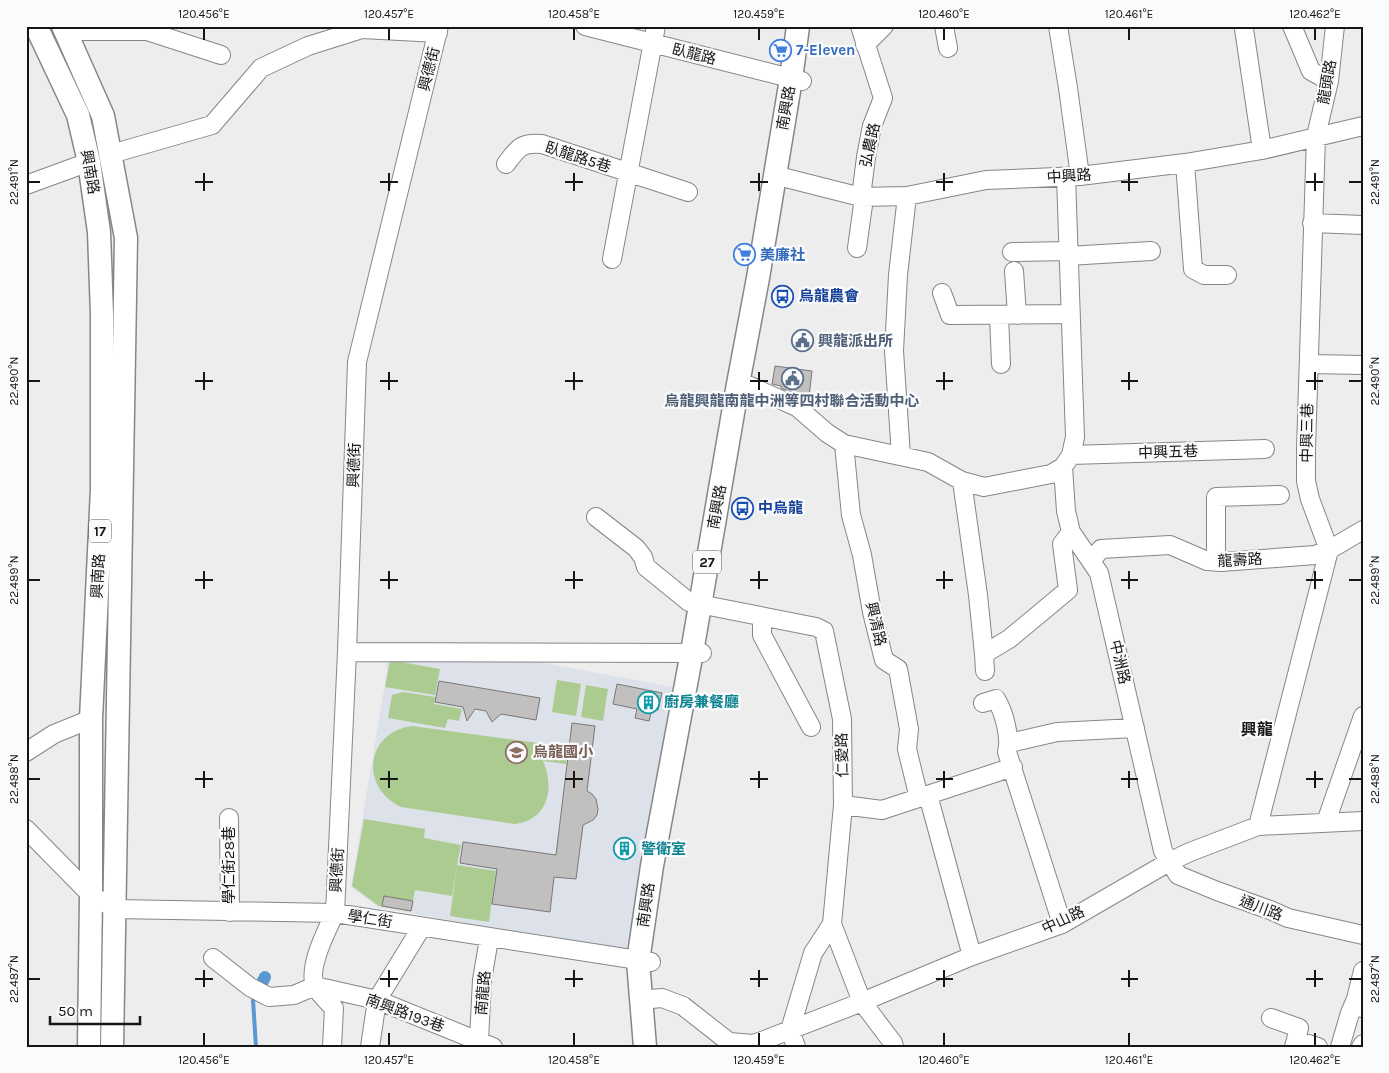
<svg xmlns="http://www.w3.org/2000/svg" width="1389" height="1073" viewBox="0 0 1389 1073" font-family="Karla,'Noto Sans TC',sans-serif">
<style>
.built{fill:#dde1e9}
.green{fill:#accb90}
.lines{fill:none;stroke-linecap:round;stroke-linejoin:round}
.stream{stroke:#5b98d1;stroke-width:4}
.canal{stroke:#5b98d1;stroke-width:12}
.building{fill:#c1c0bf;stroke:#797878}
.minor-casing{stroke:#858687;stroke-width:20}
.major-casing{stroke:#858687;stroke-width:25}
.minor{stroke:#fff;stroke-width:18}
.major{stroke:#fff;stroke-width:22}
.ticks{fill:none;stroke:#161616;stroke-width:2}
.labels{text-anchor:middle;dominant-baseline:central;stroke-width:4.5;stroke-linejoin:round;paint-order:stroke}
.shield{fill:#fafbfc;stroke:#5a5b5b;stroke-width:1}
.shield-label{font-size:14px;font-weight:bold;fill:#161616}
.shop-label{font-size:15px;font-weight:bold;fill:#366cbe;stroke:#fafbfc;text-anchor:start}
.street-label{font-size:15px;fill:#161616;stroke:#fafbfc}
.transit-label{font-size:15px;font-weight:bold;fill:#164399;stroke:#fafbfc;text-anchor:start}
.service-label{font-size:15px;font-weight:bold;fill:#4e5e75;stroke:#fafbfc;text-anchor:start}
.culture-label{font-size:15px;font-weight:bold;fill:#0d838f;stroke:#fafbfc;text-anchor:start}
.education-label{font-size:15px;font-weight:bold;fill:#785e54;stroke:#fafbfc;text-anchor:start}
.neighbourhood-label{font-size:16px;font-weight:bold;fill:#161616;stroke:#fafbfc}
.neatline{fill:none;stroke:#161616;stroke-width:2}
.ticks-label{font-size:12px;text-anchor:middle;fill:#161616}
</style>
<rect width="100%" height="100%" fill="#ededee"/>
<path class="built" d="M385,655H501L673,687L626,952L378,907L351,887L387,671Z"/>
<path class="green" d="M390,660L440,669L435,695L385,687Z
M557,680L581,684L576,716L552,712Z
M586,685L608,689L603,721L581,717Z
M403,692L435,697L434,704L462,709L459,721L448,719L445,728L388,718L392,695Z
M412,726L568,747L566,764L543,761C555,788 548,820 515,824L401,807C359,787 366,732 412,726Z
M364,819L425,829L424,838L461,845L457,865L496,871L489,922L450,916L457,866L452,896L415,890L411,911L379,906L352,886Z"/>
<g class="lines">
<path class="stream" d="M253,1000L256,1047"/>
<path class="canal" d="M262,983L265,977"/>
</g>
<path class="building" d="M775,366L812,371L809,397L797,395L781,388V386L772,384Z
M439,681L540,698L536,720L501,714L492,722L486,711L475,709L467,721L463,707L435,702Z
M617,684L662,693L658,710L652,709L649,721L635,718L637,709L613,704Z
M572,723L595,726L587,791L592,794L596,799L598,809L597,815L593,820L583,825L576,879L554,877L550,912L492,904L497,869L460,863L463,842L556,855Z
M620,842L631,843L630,855H619Z
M384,896L413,901L411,911L382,906Z"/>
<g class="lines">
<defs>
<path id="minor" d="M585,26L802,81
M944,26L948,48
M1058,26L1068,88L1080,176
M1292,26L1311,71L1329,81
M1244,29L1262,150
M66,31H147L221,55
M865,45L884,26
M111,154L212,125L261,68L308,46L362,29L438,33
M1185,163L1193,269L1204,275H1227
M506,164C518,148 521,142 542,144L688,192
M774,175L861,197L907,196L986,180L1080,176L1185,163L1262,150L1363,126
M26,185L89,162
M1312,223L1363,225
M857,248L863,205L861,197L866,157L872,126L883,98L860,26
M1012,252L1068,251
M1068,256L1151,251
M612,259L656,26
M1014,271L1017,315
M942,293L950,315L1071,314
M999,315L1001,364
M1309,364L1363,365
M738,384L750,386L797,407L827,433L844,444L928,462L962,481L984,487L1051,474L1063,467L1071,455L1075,437L1066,177
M844,444L851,515L862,555L872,612L884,660L898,669L909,729L907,749L919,798
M1071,455L1265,449
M901,456L894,351L898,275L907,196
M1063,467L1066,511L1071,532L1099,573L1163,851L1178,875L1217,891L1270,910L1288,918L1363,935
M962,481L978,595L984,654
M596,517L636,548L643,557L646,567L689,602L816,627L824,631L842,719L843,805L832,924L862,1002L893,1043L894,1047
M1091,561L1101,549L1170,545L1207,561L1221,562L1315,555L1329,550L1363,530
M1216,561V497L1280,495
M762,617V635L811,727
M347,652L702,653
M985,671L984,654L1009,639L1068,590L1062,544L1071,532
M983,703L996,699C1004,712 1011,738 1007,752L1062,924
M1010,743L1057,732L1135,728
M26,752L54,734L91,719
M928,795L972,956
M843,805L882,810L1013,767
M229,818L230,912
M1326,822L1363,716
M1258,826L1329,550L1310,499L1306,481V449L1316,136L1329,81L1335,26
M26,829L91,895L115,909L335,913L651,962
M213,958L250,987L269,997L294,995L315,986L377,1000L493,1047
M640,1000L662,998L683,1006L729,1042L754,1044L862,1002L972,956L1062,924L1169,862L1190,852L1258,826L1363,821
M1362,1008L1356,999L1363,971
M1271,1018L1299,1028L1294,1047
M1296,1040L1318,1047
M332,1047L334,1008C328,1002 320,995 316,987C306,971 327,929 335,913L347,652L357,362L439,26
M370,1047L377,1000L421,928
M477,1047L479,1040L482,980L489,939
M796,1047L790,1030L813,953L832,924
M1340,1047L1350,1013L1356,999
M1361,1047L1363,1044"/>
<path id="major" d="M36,26L78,115L89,162L99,232L102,314V489L91,719V895L89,1047
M63,26L103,116L126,238L112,1047
M645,1047L638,961L652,866L692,652L738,384L758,278L791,79L798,26"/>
</defs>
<use href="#minor" class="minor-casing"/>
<use href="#major" class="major-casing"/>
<use href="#minor" class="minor"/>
<use href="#major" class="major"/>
</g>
<path class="ticks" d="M204,28V40M389,28V40M574,28V40M759,28V40M944,28V40M1129,28V40M1315,28V40M204,173V191M389,173V191M574,173V191M759,173V191M944,173V191M1129,173V191M1315,173V191M28,182H40M195,182H213M380,182H398M565,182H583M750,182H768M936,182H953M1121,182H1138M1306,182H1323M1349,182H1362M204,372V390M389,372V390M574,372V390M759,372V390M944,372V390M1129,372V390M1315,372V390M28,381H40M195,381H213M380,381H398M565,381H583M750,381H768M936,381H953M1121,381H1138M1306,381H1323M1349,381H1362M204,571V589M389,571V589M574,571V589M759,571V589M944,571V589M1129,571V589M1315,571V589M28,580H40M195,580H213M380,580H398M565,580H583M750,580H768M936,580H953M1121,580H1138M1306,580H1323M1349,580H1362M204,771V788M389,771V788M574,771V788M759,771V788M944,771V788M1129,771V788M1315,771V788M28,779H40M195,779H213M380,779H398M565,779H583M750,779H768M936,779H953M1121,779H1138M1306,779H1323M1349,779H1362M204,970V987M389,970V987M574,970V987M759,970V987M944,970V987M1129,970V987M1315,970V987M28,979H40M195,979H213M380,979H398M565,979H583M750,979H768M936,979H953M1121,979H1138M1306,979H1323M1349,979H1362M204,1033V1046M389,1033V1046M574,1033V1046M759,1033V1046M944,1033V1046M1129,1033V1046M1315,1033V1046"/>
<defs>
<symbol id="supermarket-ring" viewBox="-11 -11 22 22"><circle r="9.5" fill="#fafbfc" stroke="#3f7fe0" stroke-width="1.5"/><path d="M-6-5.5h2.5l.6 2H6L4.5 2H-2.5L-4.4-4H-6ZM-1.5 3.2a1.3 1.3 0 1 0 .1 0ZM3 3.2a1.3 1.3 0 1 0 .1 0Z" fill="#3f7fe0"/></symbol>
<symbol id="bus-ring" viewBox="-11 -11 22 22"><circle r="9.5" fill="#fafbfc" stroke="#1a4fb4" stroke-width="1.5"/><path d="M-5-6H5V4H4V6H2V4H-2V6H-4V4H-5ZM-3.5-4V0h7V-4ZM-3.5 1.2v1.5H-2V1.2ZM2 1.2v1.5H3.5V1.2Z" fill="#1a4fb4"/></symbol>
<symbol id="civic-ring" viewBox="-11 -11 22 22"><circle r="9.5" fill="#fafbfc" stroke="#5c6f8a" stroke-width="1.5"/><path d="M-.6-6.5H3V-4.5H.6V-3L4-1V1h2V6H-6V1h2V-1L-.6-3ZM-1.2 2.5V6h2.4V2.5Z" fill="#5c6f8a"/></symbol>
<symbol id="building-ring" viewBox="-11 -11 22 22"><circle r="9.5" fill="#fafbfc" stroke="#0f9aa8" stroke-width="1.5"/><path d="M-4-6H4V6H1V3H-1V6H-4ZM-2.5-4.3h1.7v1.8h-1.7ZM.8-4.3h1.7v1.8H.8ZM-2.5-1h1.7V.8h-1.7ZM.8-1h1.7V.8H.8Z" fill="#0f9aa8"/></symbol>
<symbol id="school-ring" viewBox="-11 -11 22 22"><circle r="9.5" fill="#fafbfc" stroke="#8d6e63" stroke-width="1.5"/><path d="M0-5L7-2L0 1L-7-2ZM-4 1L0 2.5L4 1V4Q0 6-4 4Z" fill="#8d6e63"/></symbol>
</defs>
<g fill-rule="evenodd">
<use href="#supermarket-ring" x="768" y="38" width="25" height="25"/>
<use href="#supermarket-ring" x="732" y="242" width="25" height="25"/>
<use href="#bus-ring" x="770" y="284" width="25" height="25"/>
<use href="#civic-ring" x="790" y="328" width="25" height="25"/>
<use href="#civic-ring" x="780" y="366" width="25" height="25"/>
<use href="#bus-ring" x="730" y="496" width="25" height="25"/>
<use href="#building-ring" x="636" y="690" width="25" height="25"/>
<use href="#school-ring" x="504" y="740" width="25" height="25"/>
<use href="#building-ring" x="612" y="836" width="25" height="25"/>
</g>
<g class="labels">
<g class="shield">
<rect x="89" y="519.5" width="22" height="23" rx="4"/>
<rect x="693" y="550.5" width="28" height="23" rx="4"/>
</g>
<g class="shield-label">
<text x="100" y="531">17</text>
<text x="707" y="562">27</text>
</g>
<g class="shop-label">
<text x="796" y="50">7-Eleven</text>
<text x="760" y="255">美廉社</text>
</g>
<g class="street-label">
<text transform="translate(694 54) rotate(14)">臥龍路</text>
<text transform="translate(429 69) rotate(-76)">興德街</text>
<text transform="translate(1327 82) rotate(-80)">龍頭路</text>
<text transform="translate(786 108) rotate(-80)">南興路</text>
<text transform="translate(870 145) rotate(-78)">弘農路</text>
<text transform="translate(578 157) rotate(18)">臥龍路5巷</text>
<text transform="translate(90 172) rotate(80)">興南路</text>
<text transform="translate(1069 176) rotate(-4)">中興路</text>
<text transform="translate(1307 433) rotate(-89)">中興三巷</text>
<text transform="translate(1168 452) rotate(-2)">中興五巷</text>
<text transform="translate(354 465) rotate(-88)">興德街</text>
<text transform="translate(717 507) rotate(-80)">南興路</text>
<text transform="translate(1240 560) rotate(-3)">龍壽路</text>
<text transform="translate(98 576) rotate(-87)">興南路</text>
<text transform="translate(876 624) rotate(77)">興清路</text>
<text transform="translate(1120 662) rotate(77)">中洲路</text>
<text transform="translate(842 755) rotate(-91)">仁愛路</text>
<text transform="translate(229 865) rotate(-90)">學仁街28巷</text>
<text transform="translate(337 870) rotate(-87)">興德街</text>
<text transform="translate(646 905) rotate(-82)">南興路</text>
<text transform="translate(1261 908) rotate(21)">通川路</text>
<text transform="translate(370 919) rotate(9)">學仁街</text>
<text transform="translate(1063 920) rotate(-25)">中山路</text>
<text transform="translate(483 993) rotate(-85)">南龍路</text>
<text transform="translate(405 1013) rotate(20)">南興路193巷</text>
</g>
<g class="transit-label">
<text x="799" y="296">烏龍農會</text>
<text x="758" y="508">中烏龍</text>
</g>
<g class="service-label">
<text x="818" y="341">興龍派出所</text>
<text x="792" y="401" text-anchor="middle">烏龍興龍南龍中洲等四村聯合活動中心</text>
</g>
<g class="culture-label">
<text x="664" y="702">廚房兼餐廳</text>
<text x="641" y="849">警衛室</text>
</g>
<g class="education-label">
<text x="533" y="752">烏龍國小</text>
</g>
<g class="neighbourhood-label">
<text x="1257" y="729">興龍</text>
</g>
</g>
<rect width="1389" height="1073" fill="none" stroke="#fafbfc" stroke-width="55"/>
<path d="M50 1016v8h90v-8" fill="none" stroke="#161616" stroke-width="2.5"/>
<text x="58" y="1016" font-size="15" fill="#161616" stroke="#fafbfc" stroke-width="4" paint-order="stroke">50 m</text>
<rect x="28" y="28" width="1334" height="1018" class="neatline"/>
<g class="ticks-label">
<text x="204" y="18">120.456°E</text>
<text x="389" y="18">120.457°E</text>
<text x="574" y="18">120.458°E</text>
<text x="759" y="18">120.459°E</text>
<text x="944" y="18">120.460°E</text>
<text x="1129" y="18">120.461°E</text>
<text x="1315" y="18">120.462°E</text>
<text transform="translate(14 182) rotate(-90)" y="4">22.491°N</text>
<text transform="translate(1375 182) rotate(-90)" y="4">22.491°N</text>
<text transform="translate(14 381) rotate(-90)" y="4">22.490°N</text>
<text transform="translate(1375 381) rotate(-90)" y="4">22.490°N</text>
<text transform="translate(14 580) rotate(-90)" y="4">22.489°N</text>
<text transform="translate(1375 580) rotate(-90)" y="4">22.489°N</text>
<text transform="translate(14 779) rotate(-90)" y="4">22.488°N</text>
<text transform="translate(1375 779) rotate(-90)" y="4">22.488°N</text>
<text transform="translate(14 979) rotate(-90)" y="4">22.487°N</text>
<text transform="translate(1375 979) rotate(-90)" y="4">22.487°N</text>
<text x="204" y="1064">120.456°E</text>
<text x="389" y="1064">120.457°E</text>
<text x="574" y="1064">120.458°E</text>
<text x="759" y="1064">120.459°E</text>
<text x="944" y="1064">120.460°E</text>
<text x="1129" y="1064">120.461°E</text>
<text x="1315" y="1064">120.462°E</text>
</g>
</svg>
